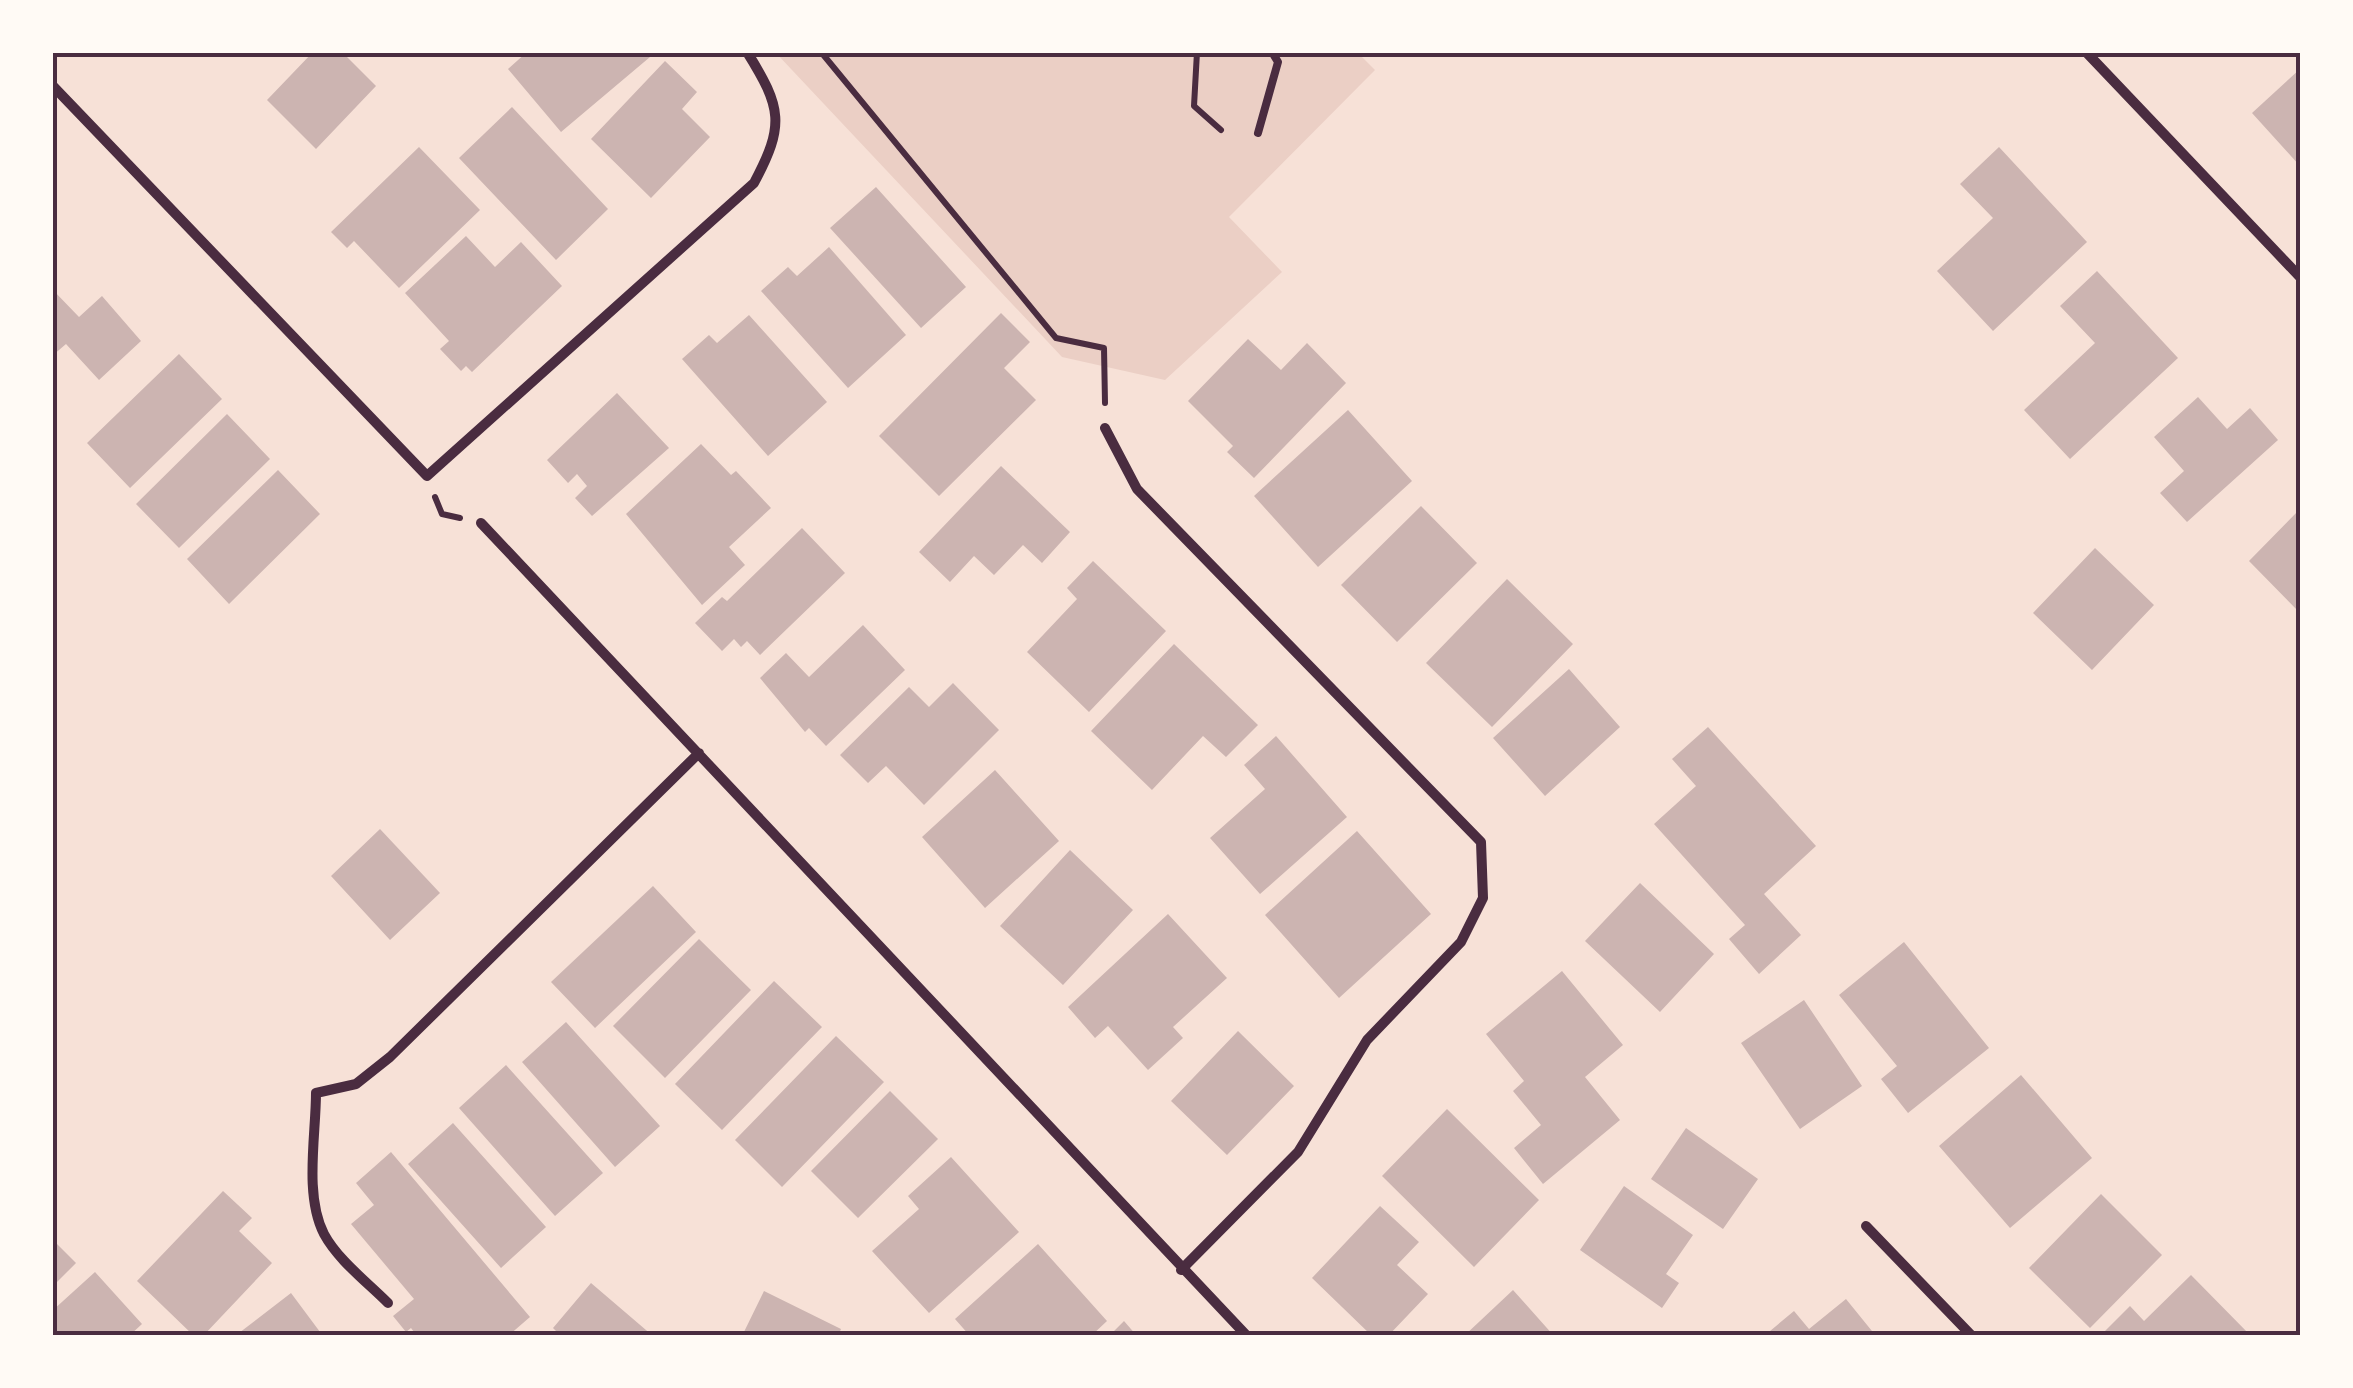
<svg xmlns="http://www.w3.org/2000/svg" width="2353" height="1388" viewBox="0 0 2353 1388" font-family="'Sofia Sans Condensed',sans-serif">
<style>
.green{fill:#ebcfc5}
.building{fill:#ccb4b1}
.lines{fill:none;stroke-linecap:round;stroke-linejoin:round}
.path{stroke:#4a2c40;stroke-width:6}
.service{stroke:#4a2c40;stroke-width:8}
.minor{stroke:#4a2c40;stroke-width:10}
.neatline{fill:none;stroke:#4a2c40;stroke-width:4}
</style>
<rect width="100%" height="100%" fill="#f7e1d7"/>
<path class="green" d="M1357,52L1375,70L1229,217L1282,272L1165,380L1062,357L776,53Z"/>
<path class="building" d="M313,52H342L376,86L316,149L267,100Z
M527,52H646L650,57L561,132L508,69Z
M665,61L697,92L682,109L710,137L651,198L591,139Z
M2300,69V166L2252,113Z
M512,107L608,209L556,260L459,158Z
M419,147L480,210L399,288L354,241L347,248L331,232Z
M1999,147L2087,242L1993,331L1937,271L1993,218L1960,184Z
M876,187L966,287L921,328L830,228Z
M466,236L495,267L521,242L562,286L472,372L466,366L461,371L440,349L449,341L405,293Z
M829,247L906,335L848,388L761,291L788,267L797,276Z
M2097,271L2178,358L2070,459L2024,410L2095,343L2060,306Z
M52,289L79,317L102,296L141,341L99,380L66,344L52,356Z
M1001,313L1030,342L1004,368L1036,400L939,496L879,436Z
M749,315L827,402L768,456L682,359L709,335L717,343Z
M1248,339L1281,370L1307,343L1346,383L1254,478L1227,452L1233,446L1188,401Z
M179,354L222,399L130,488L87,443Z
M617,393L669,448L592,516L575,498L587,486L577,474L568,483L547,460Z
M2198,397L2227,429L2250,408L2278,440L2187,522L2160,493L2184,471L2154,437Z
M1348,410L1412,481L1318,567L1254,496Z
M227,414L270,459L179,548L136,504Z
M701,444L731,475L736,471L771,508L729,547L745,565L702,605L626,514Z
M1001,466L1070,532L1042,563L1023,545L994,575L974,556L950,582L919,552Z
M278,470L320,514L229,604L187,559Z
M1421,506L1477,563L1397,642L1341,585Z
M2300,509V613L2249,561Z
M802,528L845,573L760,655L747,641L741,647L734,639L722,651L695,623L722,597L727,601Z
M2095,548L2154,605L2092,670L2033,613Z
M1093,561L1166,631L1089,712L1027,652L1077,599L1067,588Z
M1507,579L1573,644L1492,727L1426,663Z
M863,625L905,670L826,746L809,728L805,732L760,678L786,653L809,677Z
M1174,644L1258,725L1226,757L1203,736L1152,790L1091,731Z
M1569,669L1620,727L1545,796L1493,738Z
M953,683L999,730L924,805L886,766L868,783L840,755L909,687L929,707Z
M1708,727L1816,846L1764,894L1801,935L1759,974L1729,939L1745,925L1654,824L1696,786L1672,759Z
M1276,736L1347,817L1260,894L1210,838L1265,789L1244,765Z
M995,770L1059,841L985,908L922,837Z
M380,829L440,893L390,940L331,876Z
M1357,831L1431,914L1339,998L1265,915Z
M1070,850L1133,910L1063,985L1000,926Z
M1640,883L1714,954L1660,1012L1585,941Z
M653,886L696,932L595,1028L551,982Z
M1168,914L1227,978L1173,1027L1183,1038L1148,1070L1108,1026L1095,1038L1068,1007Z
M699,939L751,990L665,1078L613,1026Z
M1904,942L1989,1048L1908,1113L1881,1079L1897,1066L1839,995Z
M1562,971L1623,1045L1585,1077L1620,1120L1543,1184L1514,1148L1541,1125L1513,1091L1524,1081L1486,1034Z
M774,981L822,1027L722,1130L675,1084Z
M1804,1000L1862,1086L1800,1129L1741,1043Z
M566,1022L660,1126L615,1167L522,1062Z
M1238,1031L1294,1086L1227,1155L1171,1101Z
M836,1036L884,1082L782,1187L735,1140Z
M506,1065L603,1173L555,1216L459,1108Z
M2021,1075L2092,1158L2010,1228L1939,1146Z
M890,1091L938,1139L858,1218L811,1171Z
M1447,1109L1539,1200L1474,1267L1382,1176Z
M453,1123L546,1227L501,1268L408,1164Z
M1686,1128L1758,1179L1723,1229L1651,1179Z
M391,1152L530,1317L508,1336H417L411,1328L406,1332L393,1316L414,1299L351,1224L374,1205L356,1183Z
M951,1157L1019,1232L929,1313L872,1251L919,1209L908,1196Z
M1624,1186L1693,1235L1666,1274L1679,1283L1662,1308L1580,1250Z
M223,1191L252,1218L239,1231L272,1263L203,1336H194L137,1281Z
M2101,1194L2162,1255L2090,1328L2029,1268Z
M1380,1206L1419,1242L1397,1265L1428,1294L1388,1336H1372L1312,1278Z
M52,1239L76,1263L52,1287Z
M1038,1244L1107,1321L1091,1336H970L955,1319Z
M95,1272L142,1324L129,1336H52V1311Z
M2191,1275L2251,1336L2104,1332L2130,1306L2144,1321Z
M591,1283L653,1336H561L553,1328Z
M1513,1290L1554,1336H1464Z
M764,1291L841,1329L838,1336H742Z
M291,1293L323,1336H235Z
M1846,1299L1876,1336H1764L1794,1311L1809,1329Z
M1124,1321L1137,1336H1109Z"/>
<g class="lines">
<path class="path" d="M821,52L1056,338L1104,348L1105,403
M1197,52L1194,106L1221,130
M435,497L442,514L460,518"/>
<path class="service" d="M1258,133L1278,62L1272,52"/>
<path class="minor" d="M2086,52L2300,277
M52,85L427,476L754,183C785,125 782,108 747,52
M1105,428L1137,489L1481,842L1483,898L1461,942L1367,1040L1298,1152L1181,1270
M481,523L1247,1336
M1866,1226L1972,1336
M388,1303C367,1282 338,1260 324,1234C304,1195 316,1135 316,1093L356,1084L390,1057L699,753"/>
</g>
<rect width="2353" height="1388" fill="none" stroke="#fffaf5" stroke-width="110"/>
<rect x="55" y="55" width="2243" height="1278" class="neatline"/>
</svg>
